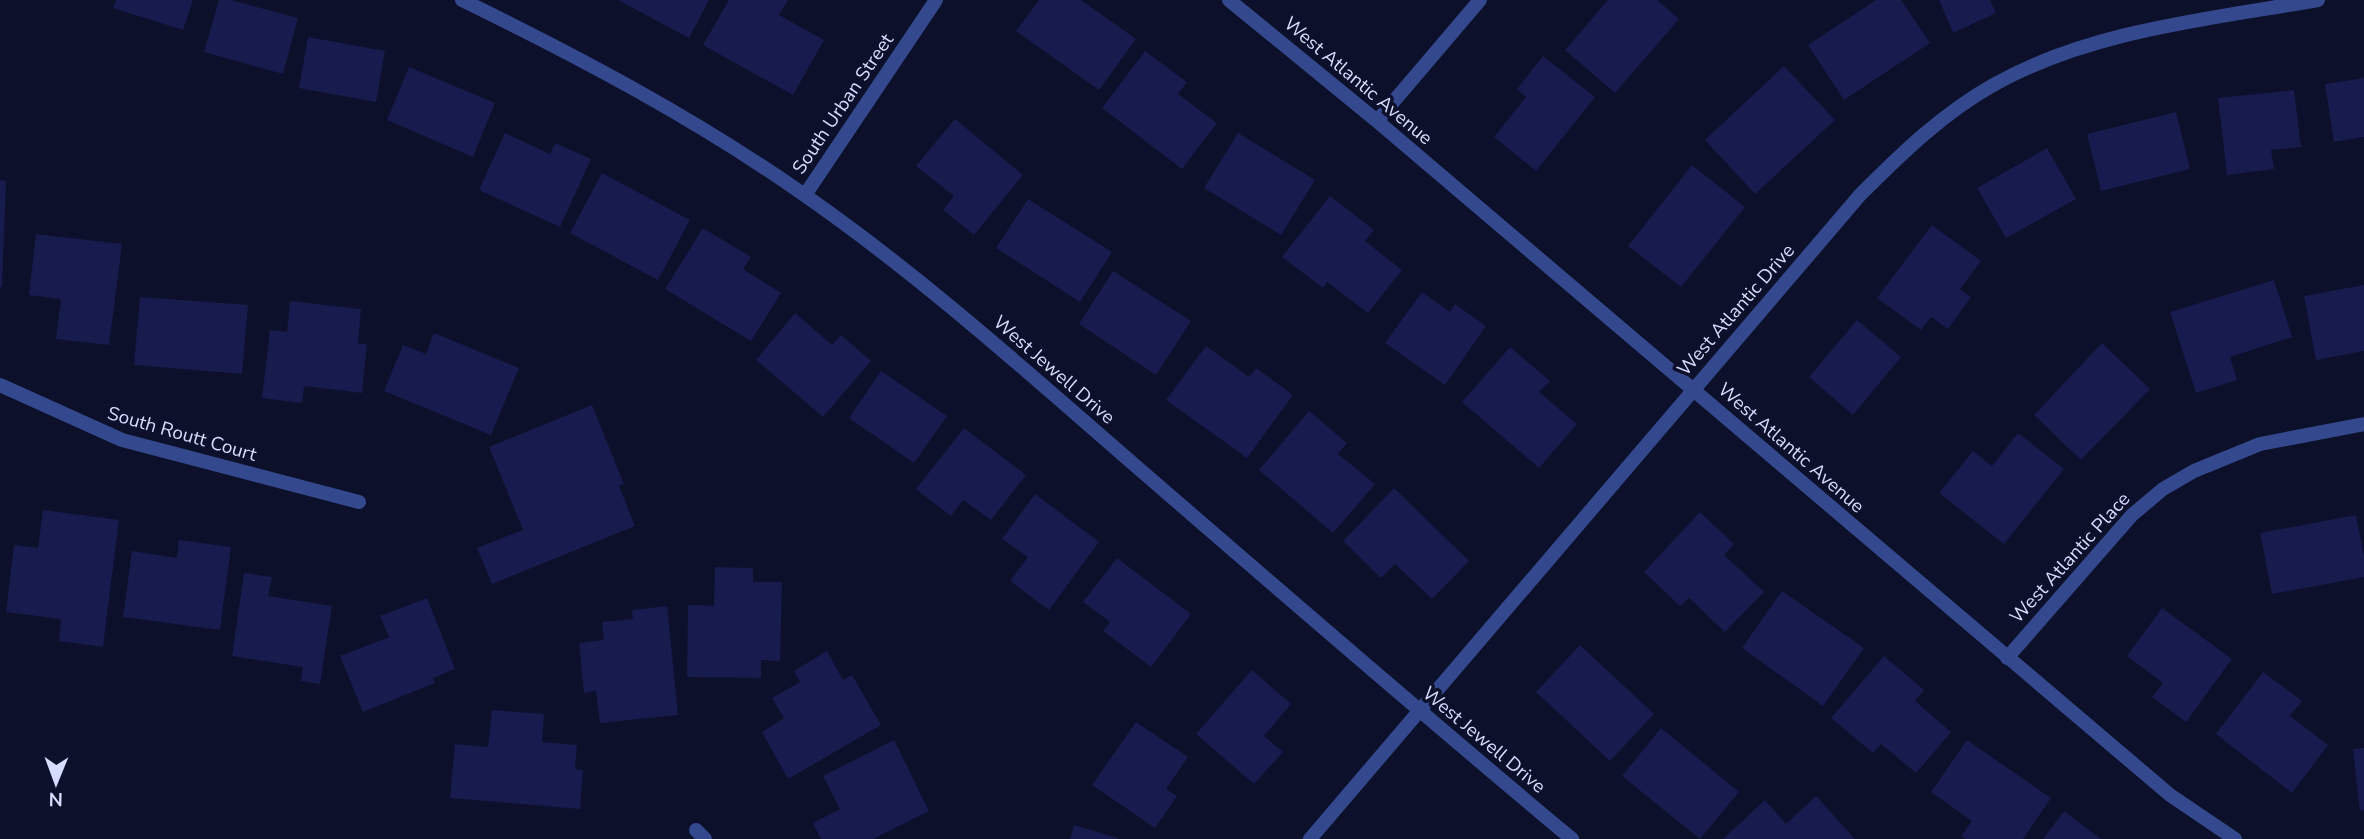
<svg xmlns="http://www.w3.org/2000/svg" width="2364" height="839" viewBox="0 0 2364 839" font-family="'Nunito Sans',sans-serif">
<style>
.building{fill:#171b4d}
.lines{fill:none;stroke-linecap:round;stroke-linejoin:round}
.minor{stroke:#34488d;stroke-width:14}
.labels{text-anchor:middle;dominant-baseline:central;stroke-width:7;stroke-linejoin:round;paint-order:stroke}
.street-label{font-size:19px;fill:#d6dcff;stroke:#0d102a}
</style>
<rect width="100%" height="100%" fill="#0d102a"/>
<path class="building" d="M116,0H193L183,30L113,8Z
M219,0H231L298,18L283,74L204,52Z
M618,0H709L689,38Z
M729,0H788L779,15L824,40L793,95L703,45Z
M1039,0H1081L1136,39L1099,90L1016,31Z
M1608,0H1657L1679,19L1615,93L1565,50Z
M1876,0H1901L1930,43L1844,100L1808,45Z
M1939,0H1990L1996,13L1953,33Z
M308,37L385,51L376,102L299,88Z
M1145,51L1187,82L1178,94L1217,123L1182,169L1102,108Z
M1543,56L1595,97L1536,171L1494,137L1526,97L1517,89Z
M1784,66L1835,120L1755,194L1705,140Z
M409,67L495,103L473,157L387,120Z
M2364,78V137L2334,142L2325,84Z
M2294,90L2301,147L2271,150L2274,169L2227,175L2218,98Z
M2176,112L2190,169L2101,191L2087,134Z
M955,119L1023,175L974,235L943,210L954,196L916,166Z
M505,133L550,154L555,143L591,159L560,227L479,190Z
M1238,133L1315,180L1281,235L1204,188Z
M2047,148L2076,199L2006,238L1977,188Z
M1692,165L1745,207L1681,287L1628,246Z
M602,173L690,220L658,280L570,233Z
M0,180L6,181L2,287H0Z
M1330,196L1374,230L1365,241L1402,270L1368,313L1327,282L1323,288L1282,257Z
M1028,199L1112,252L1080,302L996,248Z
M1932,225L1981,261L1960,289L1971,297L1948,329L1931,317L1921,330L1877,298Z
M703,228L751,257L743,269L781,293L751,341L665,289Z
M36,234L122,244L109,345L56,339L61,299L29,295Z
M1113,271L1191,321L1156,375L1079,324Z
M2274,280L2292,337L2230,357L2237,380L2196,393L2170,312Z
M2364,285V351L2316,360L2304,296Z
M1422,292L1450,312L1455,304L1486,326L1445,385L1385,343Z
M140,297L248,305L242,374L134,365Z
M290,301L361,309L358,344H367L362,393L304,386L302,403L262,398L270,330L287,332Z
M795,313L832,345L841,335L871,361L823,417L756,360Z
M1857,320L1901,357L1853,415L1809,377Z
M434,333L519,368L491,435L384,391L403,345L426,354Z
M2102,343L2150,389L2081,460L2034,415Z
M1206,346L1249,377L1256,368L1293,395L1247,458L1166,400Z
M1510,347L1550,381L1539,392L1577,424L1539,468L1462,402Z
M881,371L947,416L914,463L849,418Z
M592,405L624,484L619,486L635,526L492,584L477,548L523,530L489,447Z
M1309,411L1347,443L1338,454L1375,484L1333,533L1259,470Z
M964,428L1026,475L991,520L963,500L951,516L916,489Z
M2018,433L2064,469L2004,544L1939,493L1973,451L1992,466Z
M1394,488L1469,561L1432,599L1395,564L1381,578L1343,541Z
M1035,494L1099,542L1049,610L1010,581L1028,557L1002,539Z
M43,510L119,520L103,647L59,641L61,619L6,612L14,545L38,548Z
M1700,512L1734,544L1724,555L1764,592L1725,632L1689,598L1680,606L1644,572Z
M2356,515L2364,557V577L2272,594L2260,533Z
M179,540L231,547L220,630L123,617L132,551L177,558Z
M1117,558L1191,614L1151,667L1103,631L1110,622L1083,602Z
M715,567L753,568V582H782L780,661L761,660V678L687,677L688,605L714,606Z
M244,573L272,577L268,596L332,606L320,684L301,681L303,667L232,656Z
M1782,591L1864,648L1823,706L1742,648Z
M427,598L455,669L433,678L435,683L363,712L340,656L389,637L380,616Z
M667,606L678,715L600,723L596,691L584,693L579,643L604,640L602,622L633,619L632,610Z
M2162,608L2232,659L2186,722L2152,697L2163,683L2127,656Z
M1580,645L1654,714L1610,761L1536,692Z
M827,651L843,680L852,675L881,725L788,779L762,732L784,718L772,698L800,682L794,671Z
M1884,656L1924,690L1915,701L1951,732L1916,773L1881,744L1873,753L1831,718Z
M1252,670L1291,704L1264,736L1283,752L1254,784L1196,734Z
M2263,672L2302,701L2290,716L2328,745L2292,793L2216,734Z
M492,710L544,714L542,742L577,745L575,769L583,770L580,809L450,798L455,744L488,747Z
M1136,722L1188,757L1166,789L1177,796L1155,828L1092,785Z
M1661,728L1739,792L1700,839L1622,776Z
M894,740L929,811L873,839H821L813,823L840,809L823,776Z
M1967,740L2051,798L2023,839H1966L1961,836L1972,821L1931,792Z
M2364,748V810L2360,811L2353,749Z
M1816,796L1855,839H1723L1765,800L1786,824Z
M2064,811L2101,839H2043Z
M1074,825L1118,838V839H1070Z"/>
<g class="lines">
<path class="minor" d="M462,0C579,57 696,119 803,194C924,278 1034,378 1145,474C1287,597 1428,719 1572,839
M1229,0L1377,121L2170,795L2235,839
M1377,121L1480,0
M805,195L936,0
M0,385L122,440L359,502
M2007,658L2132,515L2163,489L2194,471L2260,444L2364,424
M696,830L705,839
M1310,839L1860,195C1902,153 1943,113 1995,84C2092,30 2210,19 2318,0"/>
</g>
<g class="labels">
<g class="street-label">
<text transform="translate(1358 81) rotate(40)">West Atlantic Avenue</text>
<text transform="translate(843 104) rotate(-56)">South Urban Street</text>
<text transform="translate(1736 310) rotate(-49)">West Atlantic Drive</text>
<text transform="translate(1054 370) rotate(41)">West Jewell Drive</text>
<text transform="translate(182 434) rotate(16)">South Routt Court</text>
<text transform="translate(1791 448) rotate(41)">West Atlantic Avenue</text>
<text transform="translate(2070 558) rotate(-48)">West Atlantic Place</text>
<text transform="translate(1484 740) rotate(40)">West Jewell Drive</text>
</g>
</g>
<g transform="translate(56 783) rotate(181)" stroke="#0d102a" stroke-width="5" paint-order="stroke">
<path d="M0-5L12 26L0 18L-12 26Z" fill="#d6dcff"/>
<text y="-10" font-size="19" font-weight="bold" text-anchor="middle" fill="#d6dcff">N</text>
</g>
</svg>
